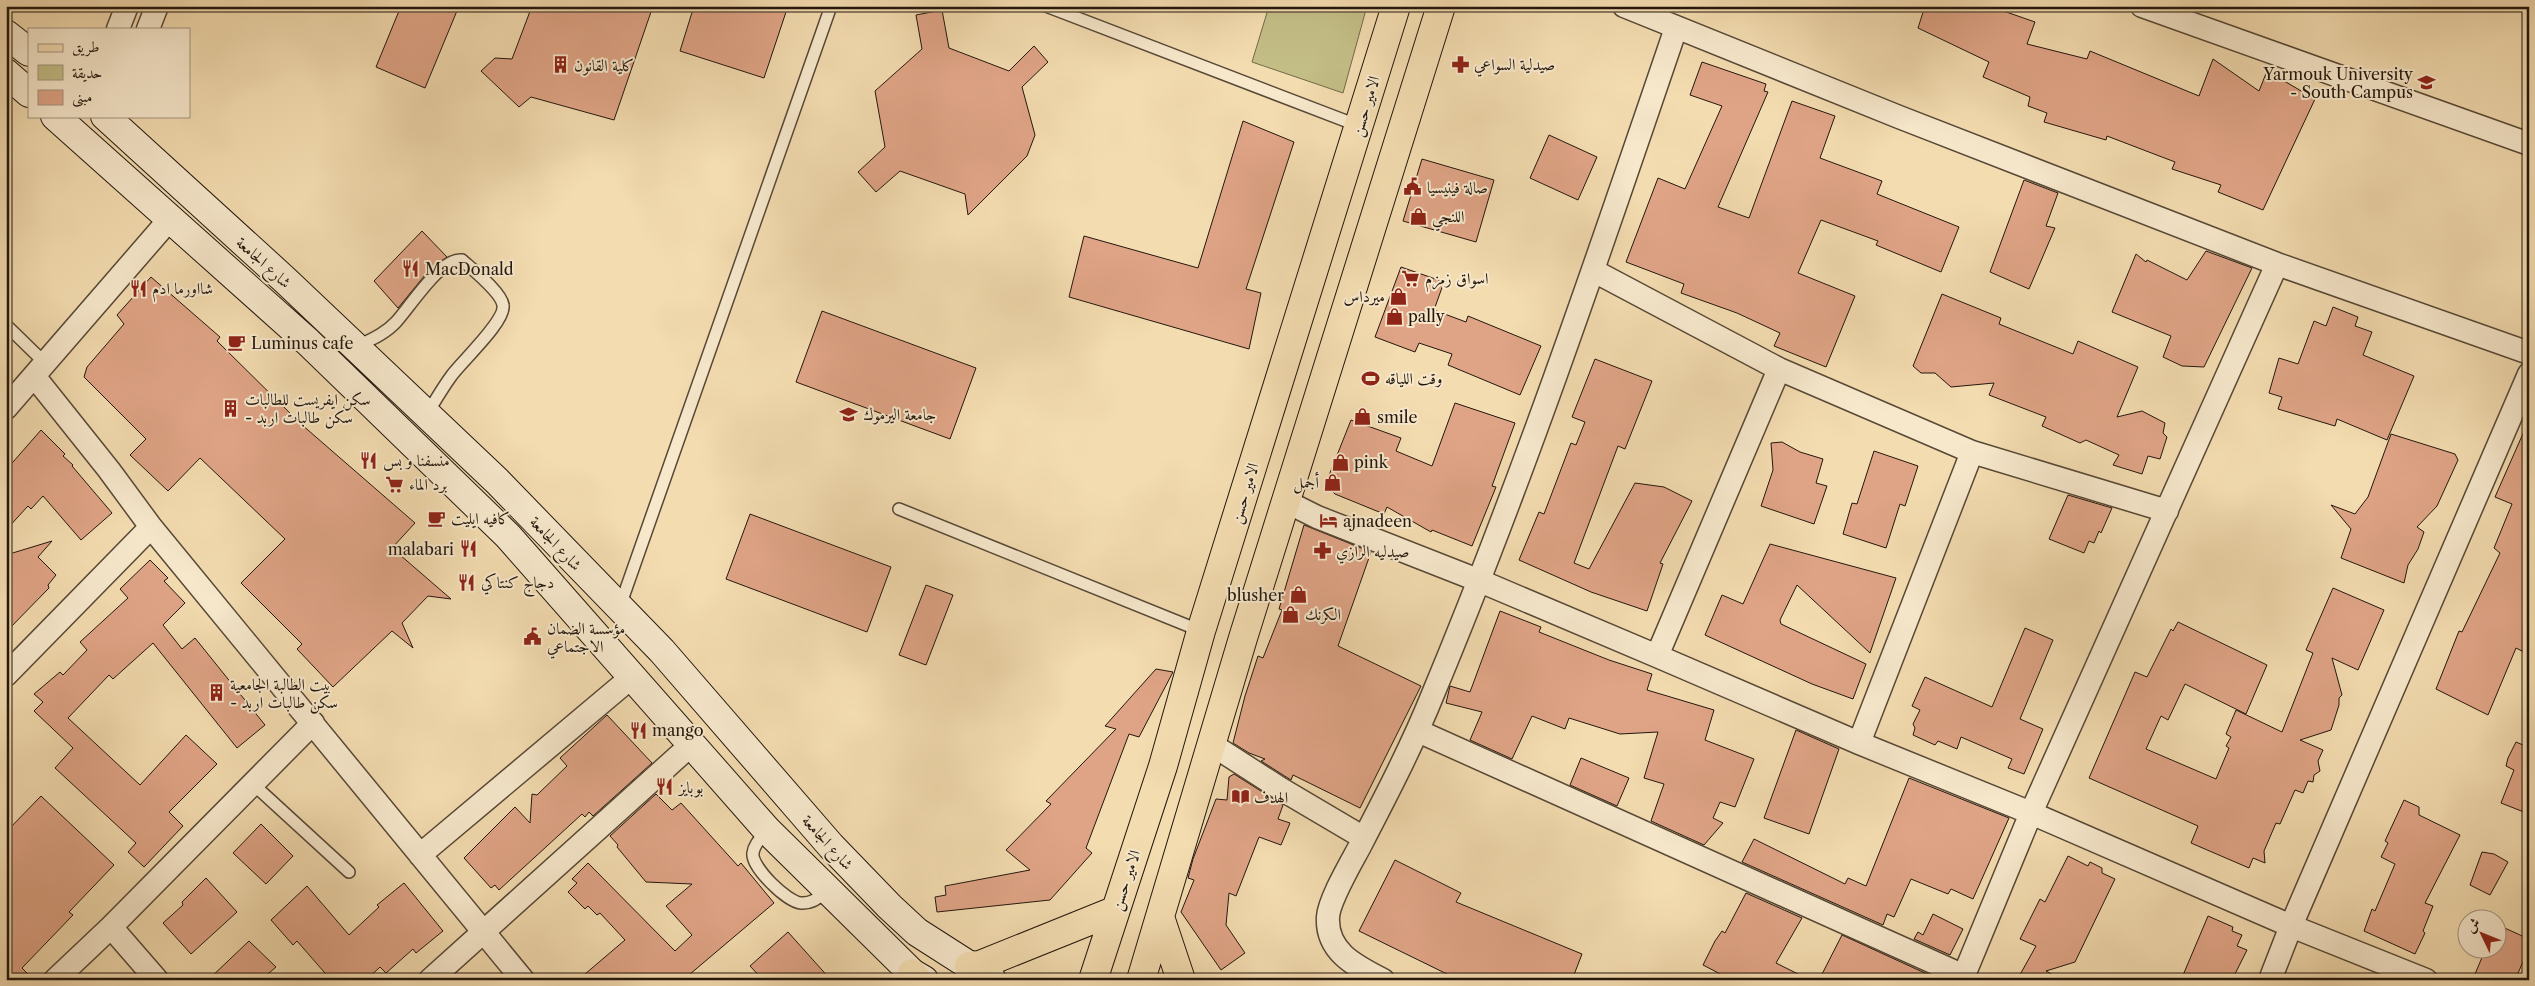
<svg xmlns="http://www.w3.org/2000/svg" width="2535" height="986" viewBox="0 0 2535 986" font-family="'Libre Caslon Text',Amiri,serif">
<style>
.green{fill:#c3be86;stroke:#736a4a}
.building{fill:#dfa486;stroke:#23170d}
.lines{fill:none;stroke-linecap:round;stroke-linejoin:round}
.service-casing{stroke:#574836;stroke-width:14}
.minor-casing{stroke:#574836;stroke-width:25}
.secondary-casing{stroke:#23170d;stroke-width:30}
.primary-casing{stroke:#23170d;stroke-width:30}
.service{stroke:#f7e8cc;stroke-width:11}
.minor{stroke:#f7e8cc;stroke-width:22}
.secondary{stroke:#f7e8cc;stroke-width:28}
.primary{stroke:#f3dcb0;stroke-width:28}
.labels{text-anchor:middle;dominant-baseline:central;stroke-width:4;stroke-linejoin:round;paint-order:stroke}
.poi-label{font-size:16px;fill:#23170d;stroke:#f7e8cc;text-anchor:start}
.street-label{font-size:16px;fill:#23170d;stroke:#f7e8cc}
</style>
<rect width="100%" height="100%" fill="#f3dcb0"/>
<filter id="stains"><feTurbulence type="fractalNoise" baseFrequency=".004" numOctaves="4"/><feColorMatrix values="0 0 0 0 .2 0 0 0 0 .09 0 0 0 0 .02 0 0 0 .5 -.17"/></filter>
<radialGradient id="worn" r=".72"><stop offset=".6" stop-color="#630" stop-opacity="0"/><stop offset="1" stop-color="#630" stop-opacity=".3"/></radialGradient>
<path class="green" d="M1269,6H1367L1343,93L1252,62Z"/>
<path class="building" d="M401,6H459L425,88L376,67Z
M532,6H653L614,120L531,97L519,107L481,71L495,58L512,59Z
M694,6H788L764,78L680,51Z
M1925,6H1989L2035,22L2027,44L2087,59L2090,51L2199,96L2213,59L2259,91L2267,71L2315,99L2263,210L2218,192L2221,185L2172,169L2175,162L2107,136L2106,140L2044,122L2047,113L2028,106L2030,97L1983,77L1989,62L1918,28Z
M942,10L949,48L1009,71L1034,46L1048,62L1022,87L1035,135L1027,156L968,215L965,194L900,171L876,192L858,172L885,147L875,91L922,49L916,15Z
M1702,62L1766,84L1764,91L1768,92L1718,207L1749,218L1792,101L1835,116L1820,158L1882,181L1877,194L1959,227L1941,272L1876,245L1878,241L1821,220L1798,273L1855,296L1826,367L1774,346L1780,333L1737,313L1681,293L1684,284L1626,262L1658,178L1685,189L1722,106L1690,95Z
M1243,121L1294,142L1246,289L1261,293L1249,349L1069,297L1084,236L1198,268Z
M1549,135L1597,157L1578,200L1530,178Z
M1422,159L1494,180L1476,242L1403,221Z
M2024,180L2058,193L2046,226L2055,228L2029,289L1990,272Z
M422,231L447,257L430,269L398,308L374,281Z
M2206,251L2252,268L2204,367L2182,366L2163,357L2171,336L2112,312L2136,254L2146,262L2147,260L2187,280Z
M1401,267L1444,282L1434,310L1466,322L1468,316L1541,346L1520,395L1448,365L1452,354L1419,343L1415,352L1375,337Z
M151,277L220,337L217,341L301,424L415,523L392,548L451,599L428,596L402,623L413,648L392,631L333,687L297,649L302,644L241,583L285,539L200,458L168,491L130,455L146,439L84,377L87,367L124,324L117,315Z
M1942,294L2001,318L1999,324L2073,354L2078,341L2138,367L2117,417L2142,411L2165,423L2163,433L2167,437L2160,459L2148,456L2142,474L2113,465L2119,455L2086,440L2080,443L2042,426L2046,417L1989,395L1994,383L1951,387L1935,373H1921L1913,366Z
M2333,307L2358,317L2355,326L2372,332L2363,355L2414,376L2387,440L2337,419L2335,426L2278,409L2282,397L2269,393L2279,358L2298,364L2314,321L2326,326Z
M822,311L976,368L950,439L796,382Z
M1595,359L1652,381L1625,449L1618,446L1574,563L1589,569L1635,483L1664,487L1692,501L1660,563L1663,564L1647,611L1591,592L1519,560L1539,512L1544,514L1571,443L1576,445L1585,422L1572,417Z
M1455,403L1515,423L1492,486L1496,487L1472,546L1432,530L1431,532L1387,507L1384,514L1335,494L1328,487V478L1351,420L1401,438L1396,451L1432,466Z
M2529,420V643L2524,652L2516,648L2488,715L2436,689L2459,631L2462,632L2500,553L2494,548L2512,504L2495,497Z
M41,430L65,454L63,456L73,465L72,466L112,513L81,540L43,496L31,509L28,506L6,530V470Z
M2391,434L2455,454L2458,460L2437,506L2417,527L2424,532L2418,549L2408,565L2404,583L2341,558L2351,529L2331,505L2355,514L2368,497Z
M1782,442L1800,452L1823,459L1816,483L1827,486L1814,524L1761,506L1773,470L1771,443Z
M1874,451L1918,466L1905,506L1900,504L1886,548L1843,534L1852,503L1857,504Z
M2068,495L2112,508L2101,533L2099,531L2094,543L2089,541L2084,553L2049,539Z
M750,514L891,567L867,632L726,579Z
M1304,525L1371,552L1338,646L1421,686L1360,808L1293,775L1291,780L1261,761L1265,759L1249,753L1233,743L1245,696L1258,656L1263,658L1282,610L1279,609Z
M52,541L38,557L56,575L48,585L49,588L6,632V555Z
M1770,544L1896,578L1870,653L1797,585L1780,620L1781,624L1866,664L1853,699L1812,684L1705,635L1722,595L1743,604Z
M150,560L168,578L164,581L185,603L163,625L182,649L195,638L265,725L237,748L153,643L113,679L109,675L68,718L140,785L186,735L217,764L169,812L183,826L144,867L128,852L136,843L55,768L73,748L34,711L43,702L34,694L60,672L63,675L87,650L80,642L128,598L120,589Z
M926,585L953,595L926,665L899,655Z
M2333,588L2384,610L2358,670L2332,658L2342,695L2339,698V705L2331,730L2300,740L2323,750L2318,761L2320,771L2314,775L2313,782L2308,781L2303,793L2295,790L2280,824L2276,823L2264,851L2265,863L2253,858L2249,868L2191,843L2198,826L2089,778L2135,672L2147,677L2171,629L2173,631L2178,622L2267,665L2246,714L2185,684L2168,720L2161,716L2146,749L2216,779L2229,748L2226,746L2231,737L2226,734L2236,710L2282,732L2313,653L2306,650Z
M1500,611L1541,627L1539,632L1609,660L1652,674L1647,690L1714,710L1705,740L1754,759L1735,807L1720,802L1713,818L1723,823L1704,845L1651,821L1664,784L1644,778L1658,732L1620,734L1569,718L1565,729L1532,716L1512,759L1470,740L1482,712L1446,703L1450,686L1470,692Z
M2025,628L2053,640L2020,719L2043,729L2024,774L2008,768L2012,759L1961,737L1957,749L1938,741L1935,745L1913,735L1915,728L1913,724L1920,710L1912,706L1925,677L1992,707Z
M1156,669L1173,672L1139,737L1129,734L1086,848L1092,853L1050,900L937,912L935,897L946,895L945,886L1030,870L1006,850L1051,804L1046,801L1116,729L1105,726Z
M607,715L652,763L593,816L589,812L585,817L582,814L499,890L495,885L491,888L464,858L515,807L530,823L532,794L537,795L567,766L560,758Z
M1796,730L1839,749L1809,834L1764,818Z
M2527,734H2529V814L2501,803L2514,770L2506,766L2508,758L2516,742L2523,745Z
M1581,758L1629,778L1617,806L1570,785Z
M1234,774L1283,805L1278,819L1290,823L1281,845L1259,837L1236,896L1229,893L1226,925L1245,953L1221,970L1181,912L1194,880L1188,878L1193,859L1216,799L1227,800L1229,777Z
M1909,778L2009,818L1973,899L1951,889L1948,894L1911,879L1894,917L1887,914L1883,925L1742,862L1754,839L1845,884L1848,878L1866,886Z
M656,794L672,810L681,803L738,866L741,863L774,903L683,980H578L625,940L600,913L597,915L588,906L585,909L568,892L577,883L572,879L588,863L675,951L692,935L666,906L692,884L646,882L617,847L618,845L610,836Z
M41,796L114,865L69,912L73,915L22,968L34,980H6V832Z
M2404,800L2419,807V815L2460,835L2425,903L2433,906L2423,931L2425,933L2415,954L2364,931L2372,909L2375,911L2395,864L2381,857L2388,843L2385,841Z
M261,824L293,856L266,884L233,853Z
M2482,852L2494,854L2508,862L2490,895L2470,885Z
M2068,856L2088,866L2090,862L2102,868V873L2115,879L2075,962L2046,971L2062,980H2017L2036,946L2020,939L2040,899L2045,902Z
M1395,860L1461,893L1456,902L1582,954L1572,980H1447L1449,975L1359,931Z
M206,878L237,912L191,954L163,923L183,905L182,902Z
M404,883L443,931L416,953L413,949L386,973L380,967L366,980H331L297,941L293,945L271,920L307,886L349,935L379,907L377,905Z
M1746,893L1802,918L1776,963L1810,980H1732L1703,965L1715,941L1722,931L1725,933Z
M1933,914L1963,929L1950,955L1914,939L1918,932L1923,935Z
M2208,916L2233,927L2232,931L2242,935L2237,946L2247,950L2232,980H2181Z
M2498,925L2529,939V948L2515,980H2489L2475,974L2486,948H2498Z
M788,932L831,980H763L750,966Z
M1842,935L1938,979L1819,980Z
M249,941L276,967L261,980H208Z"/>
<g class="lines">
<defs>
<path id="service" d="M1046,6L1359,126
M6,325L45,363
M356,347C370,340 385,334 396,322C410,307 441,257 462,260C472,269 501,292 503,305C506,321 462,361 452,375C443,387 435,401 427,414
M899,509L1201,631
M620,606L831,6
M253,784L349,872
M767,830C762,837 754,844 753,853C751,867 787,902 801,903C812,904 819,897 828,891"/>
<path id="minor" d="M1624,6L1899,117L2277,264L2529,353
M2142,6L2529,144
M118,29L127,6
M148,29L157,6
M1594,271L1779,369
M34,376L109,470L151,527L523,980
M6,408L169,220
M1287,502L1317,517L1480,581L1657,656L1859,743L2031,813L2291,926L2426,980
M1657,656L1779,369L1972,452L2167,511
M6,675L151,527
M1418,731L1964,976
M1859,743L1972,452
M1211,744L1281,789L1364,838
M420,855L633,676
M111,927L157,980
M55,980L111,927L313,723
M430,980L692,744
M1383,980C1356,966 1326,952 1328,917C1329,900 1351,863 1360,846C1386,796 1412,746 1433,694C1524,476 1600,251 1676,28
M1962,980L2031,813L2277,264
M2270,980L2291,926L2529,374"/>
<path id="secondary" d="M6,34L29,52
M6,73L29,93
M55,116L308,342L508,536L767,830L912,973L924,980
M105,116L285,280L497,481L662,651L831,846L890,907L917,932L992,980"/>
<path id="primary" d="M1160,917L1181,980
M969,966L980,965L1114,911
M912,973L917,980
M1093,980L1163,766L1201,631L1396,6
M1141,980L1243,638L1441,6"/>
</defs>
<use href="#service" class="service-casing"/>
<use href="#minor" class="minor-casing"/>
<use href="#secondary" class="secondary-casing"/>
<use href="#primary" class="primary-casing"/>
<use href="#service" class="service"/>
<use href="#minor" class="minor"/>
<use href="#secondary" class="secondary"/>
<use href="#primary" class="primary"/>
</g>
<defs>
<symbol id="pharmacy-bare" viewBox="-9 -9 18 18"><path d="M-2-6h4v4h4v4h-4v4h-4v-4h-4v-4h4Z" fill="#8f2418" stroke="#f7e8cc" stroke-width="2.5" paint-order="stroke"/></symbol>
<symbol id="building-bare" viewBox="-9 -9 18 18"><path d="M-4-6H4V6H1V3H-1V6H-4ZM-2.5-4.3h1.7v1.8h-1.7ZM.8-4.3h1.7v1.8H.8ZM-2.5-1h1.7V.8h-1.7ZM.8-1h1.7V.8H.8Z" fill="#8f2418" stroke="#f7e8cc" stroke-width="2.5" paint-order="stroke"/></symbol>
<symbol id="university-bare" viewBox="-9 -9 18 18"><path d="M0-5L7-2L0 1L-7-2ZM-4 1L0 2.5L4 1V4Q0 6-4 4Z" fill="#8f2418" stroke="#f7e8cc" stroke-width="2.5" paint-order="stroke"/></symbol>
<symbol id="civic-bare" viewBox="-9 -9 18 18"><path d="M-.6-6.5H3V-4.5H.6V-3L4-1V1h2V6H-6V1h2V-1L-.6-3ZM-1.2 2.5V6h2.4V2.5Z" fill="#8f2418" stroke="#f7e8cc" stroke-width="2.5" paint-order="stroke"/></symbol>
<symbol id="shop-bare" viewBox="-9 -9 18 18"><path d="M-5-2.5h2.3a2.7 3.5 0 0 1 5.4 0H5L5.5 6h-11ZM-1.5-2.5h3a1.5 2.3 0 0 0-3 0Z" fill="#8f2418" stroke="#f7e8cc" stroke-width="2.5" paint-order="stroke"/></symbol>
<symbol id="restaurant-bare" viewBox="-9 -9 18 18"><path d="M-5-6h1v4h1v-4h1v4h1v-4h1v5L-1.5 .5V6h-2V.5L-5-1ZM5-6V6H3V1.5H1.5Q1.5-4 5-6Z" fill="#8f2418" stroke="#f7e8cc" stroke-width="2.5" paint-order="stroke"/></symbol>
<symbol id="supermarket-bare" viewBox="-9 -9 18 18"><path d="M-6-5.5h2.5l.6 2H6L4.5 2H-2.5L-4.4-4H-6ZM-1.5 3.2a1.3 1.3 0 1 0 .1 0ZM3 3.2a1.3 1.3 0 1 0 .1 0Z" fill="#8f2418" stroke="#f7e8cc" stroke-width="2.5" paint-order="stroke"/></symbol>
<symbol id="cafe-bare" viewBox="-9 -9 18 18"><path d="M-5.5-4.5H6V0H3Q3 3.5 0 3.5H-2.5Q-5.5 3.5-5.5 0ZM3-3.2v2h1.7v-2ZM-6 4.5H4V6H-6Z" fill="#8f2418" stroke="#f7e8cc" stroke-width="2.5" paint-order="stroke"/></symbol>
<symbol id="stadium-bare" viewBox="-9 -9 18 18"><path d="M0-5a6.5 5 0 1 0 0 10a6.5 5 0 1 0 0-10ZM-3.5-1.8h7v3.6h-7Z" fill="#8f2418" stroke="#f7e8cc" stroke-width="2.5" paint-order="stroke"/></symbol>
<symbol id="hotel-bare" viewBox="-9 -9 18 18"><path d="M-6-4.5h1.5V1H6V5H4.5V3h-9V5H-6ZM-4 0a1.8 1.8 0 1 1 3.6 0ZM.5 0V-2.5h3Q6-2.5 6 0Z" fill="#8f2418" stroke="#f7e8cc" stroke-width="2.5" paint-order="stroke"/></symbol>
<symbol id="library-bare" viewBox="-9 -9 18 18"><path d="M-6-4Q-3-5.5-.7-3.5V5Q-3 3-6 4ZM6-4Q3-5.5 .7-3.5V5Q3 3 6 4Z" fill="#8f2418" stroke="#f7e8cc" stroke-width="2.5" paint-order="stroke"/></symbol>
</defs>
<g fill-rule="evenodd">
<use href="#pharmacy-bare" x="1448" y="52" width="25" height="25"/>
<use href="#building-bare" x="548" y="52" width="25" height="25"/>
<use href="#university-bare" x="2414" y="70" width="25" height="25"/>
<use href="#civic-bare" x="1400" y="174" width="25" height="25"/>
<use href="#shop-bare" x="1406" y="204" width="25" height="25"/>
<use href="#restaurant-bare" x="398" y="256" width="25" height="25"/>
<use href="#supermarket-bare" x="1398" y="266" width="25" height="25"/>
<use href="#restaurant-bare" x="126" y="276" width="25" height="25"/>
<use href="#shop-bare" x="1386" y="284" width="25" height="25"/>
<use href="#shop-bare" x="1382" y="304" width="25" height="25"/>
<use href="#cafe-bare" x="224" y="330" width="25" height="25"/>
<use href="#stadium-bare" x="1358" y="366" width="25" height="25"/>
<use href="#building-bare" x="218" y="396" width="25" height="25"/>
<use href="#university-bare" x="836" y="402" width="25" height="25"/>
<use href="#shop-bare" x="1350" y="404" width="25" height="25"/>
<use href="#restaurant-bare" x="356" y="448" width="25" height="25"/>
<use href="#shop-bare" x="1328" y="450" width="25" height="25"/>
<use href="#shop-bare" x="1320" y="470" width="25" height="25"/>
<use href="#supermarket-bare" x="382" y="472" width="25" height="25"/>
<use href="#cafe-bare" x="424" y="506" width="25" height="25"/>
<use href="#hotel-bare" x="1316" y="508" width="25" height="25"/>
<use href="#restaurant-bare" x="456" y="536" width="25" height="25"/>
<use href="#pharmacy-bare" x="1310" y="538" width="25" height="25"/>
<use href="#restaurant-bare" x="454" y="570" width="25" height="25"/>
<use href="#shop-bare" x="1286" y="582" width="25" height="25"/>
<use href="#shop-bare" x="1278" y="602" width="25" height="25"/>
<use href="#civic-bare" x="520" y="624" width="25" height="25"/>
<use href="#building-bare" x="204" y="680" width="25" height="25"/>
<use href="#restaurant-bare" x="626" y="718" width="25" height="25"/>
<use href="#restaurant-bare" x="652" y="774" width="25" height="25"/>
<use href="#library-bare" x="1228" y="784" width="25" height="25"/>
</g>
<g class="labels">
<g class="poi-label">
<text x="1474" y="64">صيدلية السواعي</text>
<text x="574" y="65">كلية القانون</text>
<text x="2413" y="74" text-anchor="end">Yarmouk University<tspan x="2413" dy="18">- South Campus</tspan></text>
<text x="1427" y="187">صالة فينيسيا</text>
<text x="1432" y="216">اللنجي</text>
<text x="425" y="269">MacDonald</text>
<text x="1425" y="278">اسواق زمزم</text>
<text x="152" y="288">شااورما ادم</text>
<text x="1385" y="296" text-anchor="end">ميرداس</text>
<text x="1408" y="316">pally</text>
<text x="251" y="343">Luminus cafe</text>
<text x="1385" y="378">وقت اللياقه</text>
<text x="245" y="399">سكن ايفريست للطالبات<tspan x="245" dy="18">- سكن طالبات اربد</tspan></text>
<text x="863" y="414">جامعة اليرموك</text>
<text x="1377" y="417">smile</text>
<text x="383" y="460">منسفنا و بس</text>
<text x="1354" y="462">pink</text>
<text x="1319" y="482" text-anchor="end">أجمل</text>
<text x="409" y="484">برد الماء</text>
<text x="451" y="518">كافيه ايليت</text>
<text x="1343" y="521">ajnadeen</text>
<text x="454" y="549" text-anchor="end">malabari</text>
<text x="1336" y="551">صيدليه الرازي</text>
<text x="481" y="582">دجاج كنتاكي</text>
<text x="1284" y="595" text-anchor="end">blusher</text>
<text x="1305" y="614">الكرنك</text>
<text x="547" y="628">مؤسسة الضمان<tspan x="547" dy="18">الاجتماعي</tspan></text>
<text x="230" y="684">بيت الطالبة الجامعية<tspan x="230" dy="18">- سكن طالبات اربد</tspan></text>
<text x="652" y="730">mango</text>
<text x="679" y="787">بوبايز</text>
<text x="1254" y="797">الهدف</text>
</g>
<g class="street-label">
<text transform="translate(1365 106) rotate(-73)">الامير حسن</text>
<text transform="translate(264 262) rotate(42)">شارع الجامعة</text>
<text transform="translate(1244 493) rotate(-73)">الامير حسن</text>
<text transform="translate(556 543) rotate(47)">شارع الجامعة</text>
<text transform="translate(828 842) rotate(48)">شارع الجامعة</text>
<text transform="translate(1125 880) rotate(-72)">الامير حسن</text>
</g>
</g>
<rect width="2535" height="986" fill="none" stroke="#f3dcb0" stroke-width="25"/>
<rect x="8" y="8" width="2520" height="971" fill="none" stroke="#23170d" stroke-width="2.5"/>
<rect x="12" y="12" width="2510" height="961" fill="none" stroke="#23170d"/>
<rect x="28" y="28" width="162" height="90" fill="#f7e8cc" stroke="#a29480"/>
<rect x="38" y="44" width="25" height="8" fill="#f3dcb0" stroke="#a29480"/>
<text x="72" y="52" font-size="15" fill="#23170d">طريق</text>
<rect x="38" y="65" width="25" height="15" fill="#c3be86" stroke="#a29480"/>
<text x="72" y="78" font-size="15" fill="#23170d">حديقة</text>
<rect x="38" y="90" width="25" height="15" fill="#dfa486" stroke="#a29480"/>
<text x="72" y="102" font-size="15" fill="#23170d">مبنى</text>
<g transform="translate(2482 934) rotate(313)"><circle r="24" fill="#f7e8cc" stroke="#a29480"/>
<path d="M0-4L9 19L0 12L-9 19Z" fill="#8f2418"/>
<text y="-8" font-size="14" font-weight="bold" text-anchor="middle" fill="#23170d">ش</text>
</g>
<rect width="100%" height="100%" filter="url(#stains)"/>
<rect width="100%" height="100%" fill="url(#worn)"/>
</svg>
